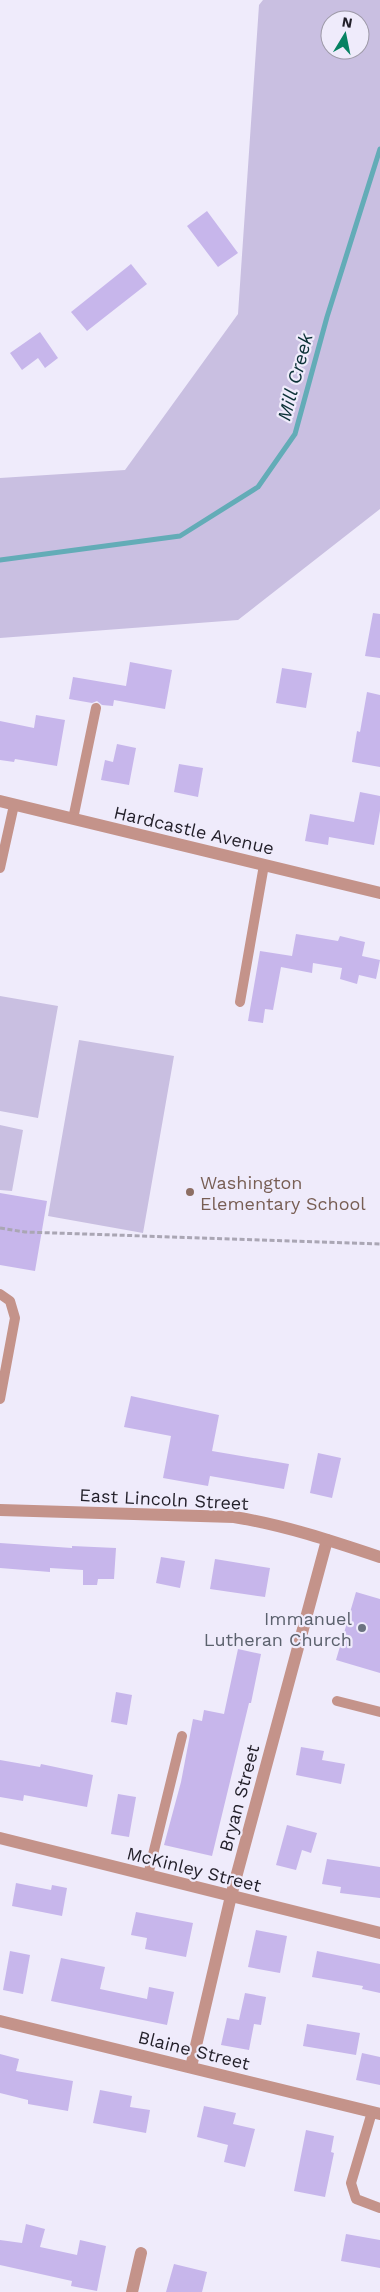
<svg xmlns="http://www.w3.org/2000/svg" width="380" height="2292" viewBox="0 0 380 2292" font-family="'Work Sans',sans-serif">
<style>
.green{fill:#c9bfe1;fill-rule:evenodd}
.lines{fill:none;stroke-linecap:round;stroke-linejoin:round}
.stream{stroke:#63acb7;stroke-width:5}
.building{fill:#c7b6eb}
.path{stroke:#aaa6b4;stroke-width:3;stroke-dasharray:5 2.5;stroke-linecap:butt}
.service{stroke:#c4938a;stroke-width:10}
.minor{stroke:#c4938a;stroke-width:12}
.tertiary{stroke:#c4938a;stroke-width:12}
.education-dot{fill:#8d6e63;stroke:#efebfb;stroke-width:2}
.worship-dot{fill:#6b7280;stroke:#efebfb;stroke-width:2}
.labels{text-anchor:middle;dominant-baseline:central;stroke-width:4.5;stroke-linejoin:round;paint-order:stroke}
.street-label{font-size:18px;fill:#221f29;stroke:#efebfb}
.education-label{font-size:18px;fill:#785e54;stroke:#efebfb;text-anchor:start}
.worship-label{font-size:18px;fill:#5b616d;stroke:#efebfb;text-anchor:end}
.water-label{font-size:19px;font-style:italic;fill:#0b3136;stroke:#efebfb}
</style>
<rect width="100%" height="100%" fill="#efebfb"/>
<path class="green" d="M263,0H380V509L238,620L0,638V478L125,470L238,314L259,5ZM330,20H360V50H330Z
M0,996L58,1006L38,1118L0,1111Z
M79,1040L174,1056L143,1233L48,1216Z
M0,1125L23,1130L12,1191L0,1190Z"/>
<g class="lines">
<path class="stream" d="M0,560L180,536L258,487L295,434L327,317L380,149"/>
</g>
<path class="building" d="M207,211L238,253L218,267L187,226Z
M131,264L147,284L87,331L71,312Z
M40,332L58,358L45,368L38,358L22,370L10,353Z
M373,613L380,614V658L365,656Z
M130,662L172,670L165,709L114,700L113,706L102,705L97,701L92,703L69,699L73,677L126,686Z
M282,668L312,673L306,708L276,703Z
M367,692L380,695V767L352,762L357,731L360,732Z
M36,715L65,720L57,766L15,759L14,762L0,760V721L34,728Z
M117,744L136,748L129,785L101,780L105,760L113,762Z
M179,764L203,768L198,797L174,792Z
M360,792L380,796V811L374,845L329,837L328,845L305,841L310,814L354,822Z
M296,934L338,941L340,936L365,942L362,956L380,960L376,979L359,975L357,984L340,979L342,968L313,963L312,973L281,967L273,1010L265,1009L263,1023L248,1021L260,951L292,956Z
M0,1193L47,1201L35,1271L0,1265Z
M131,1396L219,1415L212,1451L289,1464L284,1489L210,1476L208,1486L163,1478L171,1436L124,1427Z
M318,1453L341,1458L332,1498L310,1493Z
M0,1543L72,1548V1546L116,1548L114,1579H98L97,1585H83V1570L50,1568V1572L0,1568Z
M161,1557L185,1561L180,1588L156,1583Z
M215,1559L270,1568L265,1597L210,1589Z
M356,1592L380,1599V1673L336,1660Z
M238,1649L261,1654L251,1703H249L212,1856L164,1845L181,1782L193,1719L202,1721L204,1710L224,1714Z
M116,1692L132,1695L127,1725L111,1722Z
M301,1747L324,1751L322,1760L345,1764L341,1784L296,1775Z
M0,1760L40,1767L41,1764L93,1775L87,1807L24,1795L23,1801L0,1797Z
M118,1794L136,1797L129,1837L111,1834Z
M287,1825L317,1833L311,1853L302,1850L296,1870L276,1865Z
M327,1859L380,1867V1898L340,1893L341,1887L322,1884Z
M16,1883L51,1890L52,1885L67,1888L62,1916L12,1906Z
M136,1912L193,1923L186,1957L145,1949L147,1938L131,1935Z
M256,1930L287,1936L280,1973L248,1967Z
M10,1951L30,1955L23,1994L3,1990Z
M317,1951L380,1964V1993L362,1989L363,1986L312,1977Z
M61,1958L105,1967L100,1989L147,1999L149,1987L174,1992L167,2025L51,2001Z
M245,1993L266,1997L261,2025L254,2024L249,2050L221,2045L227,2018L239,2020Z
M307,2024L360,2033L356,2055L303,2046Z
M362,2053L380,2057V2085L356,2080Z
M0,2054L19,2059L16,2071L73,2081L68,2111L28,2104V2100L0,2093Z
M100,2090L132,2096L130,2107L150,2110L146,2133L93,2123Z
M204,2106L236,2113L233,2124L255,2129L245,2167L224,2162L228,2145L197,2137Z
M306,2130L334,2136L331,2152L334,2153L325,2197L294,2191Z
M26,2224L45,2229L40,2247L77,2255L80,2240L106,2246L97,2291L71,2286L72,2281L0,2265V2240L22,2243Z
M346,2234L380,2240V2268L341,2261Z
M174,2264L207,2272L202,2292H166Z"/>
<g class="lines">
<path class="path" d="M0,1228L25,1232L380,1244"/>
<path class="service" d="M73,819L96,708
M0,868L14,805
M240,1002L264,865
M0,1294L10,1301L15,1318L0,1399
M337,1701L380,1712
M148,1875L182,1736
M372,2112L351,2183L356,2199L380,2208"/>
<path class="minor" d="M0,1838L380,1933
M0,2021L380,2114
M191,2067L231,1896L327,1540
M132,2292L141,2253"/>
<path class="tertiary" d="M0,801L380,893
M0,1510L234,1517C284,1525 332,1541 380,1557"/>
</g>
<circle class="education-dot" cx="190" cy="1192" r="5"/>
<circle class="worship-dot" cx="362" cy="1628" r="5"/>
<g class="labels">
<g class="street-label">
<text transform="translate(194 830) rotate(13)">Hardcastle Avenue</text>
<text transform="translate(164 1499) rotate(3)">East Lincoln Street</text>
<text transform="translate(239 1798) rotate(-75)">Bryan Street</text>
<text transform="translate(194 1869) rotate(14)">McKinley Street</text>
<text transform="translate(194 2050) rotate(14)">Blaine Street</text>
</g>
<g class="education-label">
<text x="200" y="1182">Washington<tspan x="200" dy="21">Elementary School</tspan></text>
</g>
<g class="worship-label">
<text x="352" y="1618">Immanuel<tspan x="352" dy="21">Lutheran Church</tspan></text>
</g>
<g class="water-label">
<text transform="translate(295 377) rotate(-75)">Mill Creek</text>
</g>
</g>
<g transform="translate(345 35) rotate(10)"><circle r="24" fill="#efebfb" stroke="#9d99a7"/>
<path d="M0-4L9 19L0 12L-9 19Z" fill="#078262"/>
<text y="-8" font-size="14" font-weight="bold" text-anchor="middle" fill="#221f29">N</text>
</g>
</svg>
